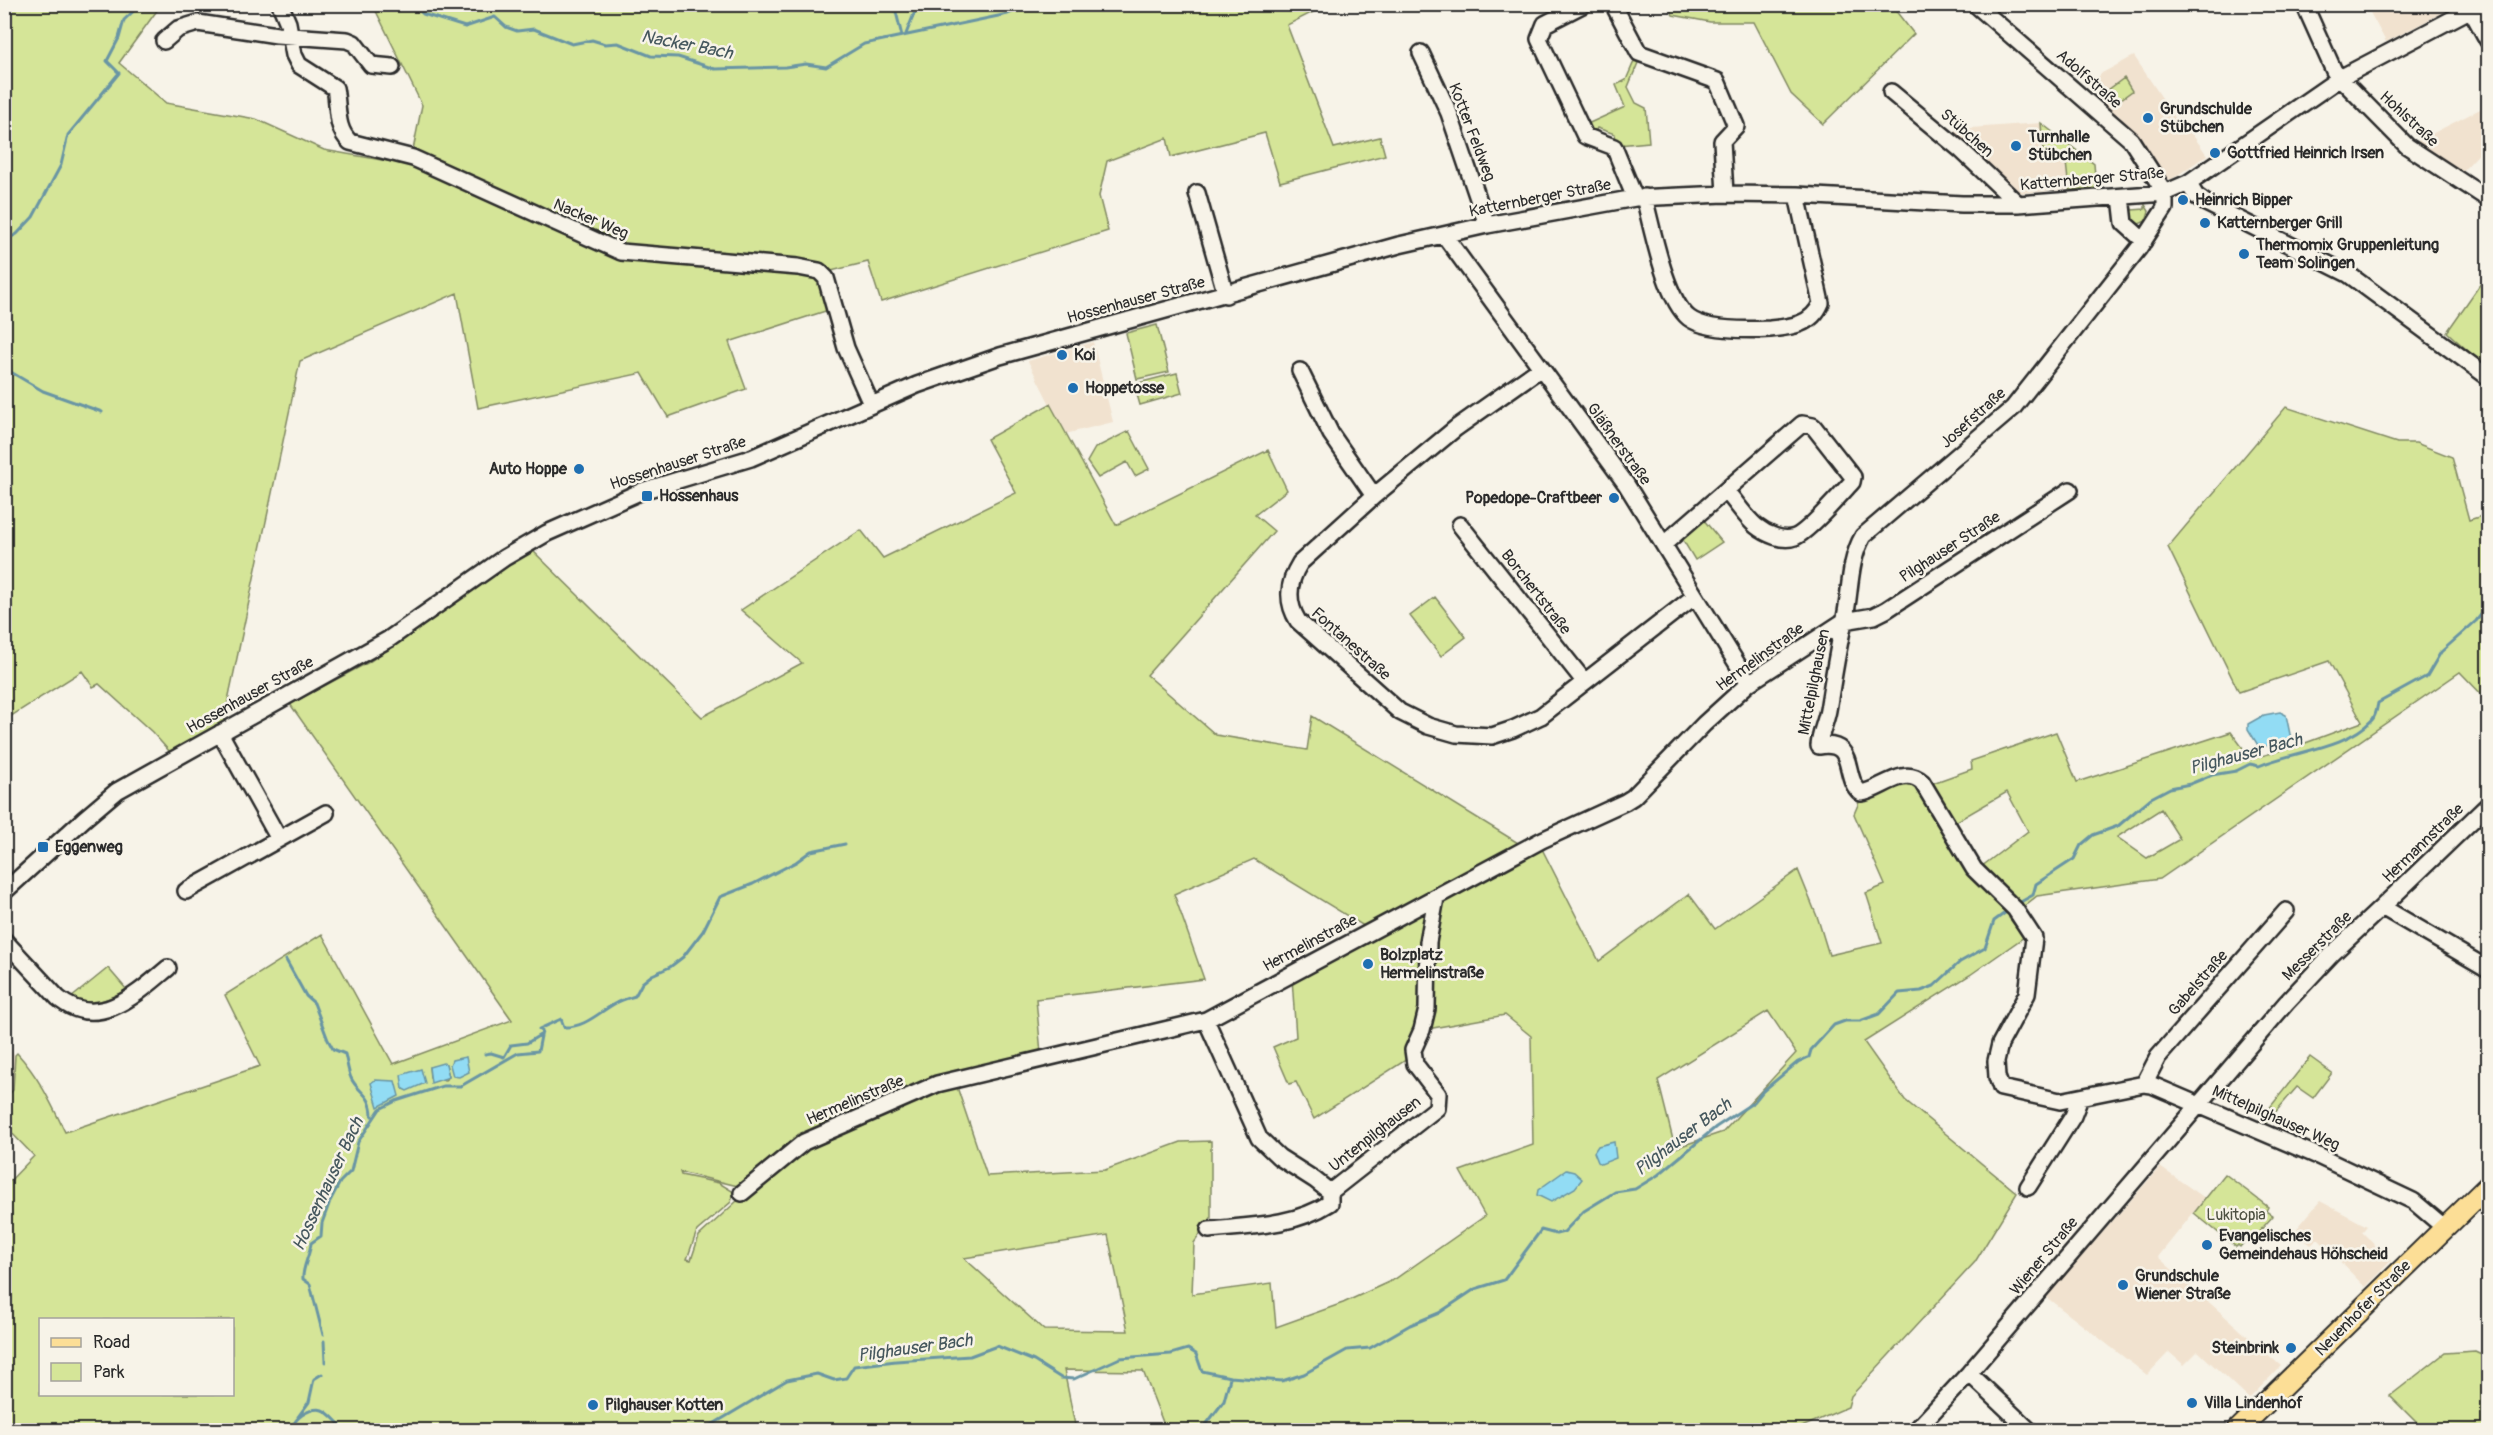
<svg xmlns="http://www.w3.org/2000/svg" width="2493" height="1435" viewBox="0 0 2493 1435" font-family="Pangolin,sans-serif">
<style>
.built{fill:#f1e2cf}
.green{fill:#d5e598;stroke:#808862;stroke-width:1.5;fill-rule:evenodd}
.water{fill:#92dcf4;stroke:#6995a4;stroke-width:1.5}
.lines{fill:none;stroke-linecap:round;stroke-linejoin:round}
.stream{stroke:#6995a4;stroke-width:3}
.minor-casing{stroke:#2b2b2b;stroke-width:20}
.major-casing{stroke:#2b2b2b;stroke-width:24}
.minor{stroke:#f7f3e8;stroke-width:15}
.major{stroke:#fcde96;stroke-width:20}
.poi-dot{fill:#1f6fb2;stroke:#f7f3e8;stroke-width:2}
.labels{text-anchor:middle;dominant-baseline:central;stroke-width:5;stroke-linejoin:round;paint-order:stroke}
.street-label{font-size:16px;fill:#2b2b2b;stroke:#f7f3e8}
.poi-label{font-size:16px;font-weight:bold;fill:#2b2b2b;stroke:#f7f3e8;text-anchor:start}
.park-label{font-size:16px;fill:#4d5041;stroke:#f7f3e8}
.water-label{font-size:18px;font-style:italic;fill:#45575d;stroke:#f7f3e8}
</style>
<rect width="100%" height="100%" fill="#f7f3e8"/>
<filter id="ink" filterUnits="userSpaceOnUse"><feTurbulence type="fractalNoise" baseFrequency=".0167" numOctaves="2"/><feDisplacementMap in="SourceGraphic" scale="12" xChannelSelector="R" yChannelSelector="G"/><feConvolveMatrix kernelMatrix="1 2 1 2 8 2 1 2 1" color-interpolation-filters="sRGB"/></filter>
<g filter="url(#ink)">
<path class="built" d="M2366,5H2457L2386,42Z
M2134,56L2176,119L2180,117L2207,155L2172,179H2168L2161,176L2118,114L2113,117L2090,86L2102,73Z
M2488,105V144L2461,173L2416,142Z
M2041,123L2094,164L2096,188L2016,193L1952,135L1956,129Z
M1093,342L1113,422L1065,434L1028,361Z
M4,1044L15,1055L13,1090L5,1099Z
M2160,1167L2205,1198L2158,1257L2281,1366L2249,1399L2198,1351L2184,1365L2169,1352L2147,1375L2046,1297Z
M2320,1201L2367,1226L2362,1232L2391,1261L2365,1287L2318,1239L2311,1245L2294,1232Z"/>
<path class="green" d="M1003,4L1017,12L1023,4L1327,5L1287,25L1334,148L1380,137L1385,155L1280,182L1265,133L1171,157L1167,138L1107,161L1099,196L1108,231L881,302L868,262L831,271L838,307L729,342L746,389L668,417L642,373L478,408L457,293L300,361L223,724L170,752L152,732L99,684L93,687L82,671L5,720V5H161L119,63L166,103L256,119L324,150L410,165L422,105L373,5Z
M1668,5H1891L1914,34L1823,124L1791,94L1754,22H1710L1673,15Z
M1636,57L1640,58L1628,87L1636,103L1646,108L1649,142L1618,145L1613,143L1615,134L1597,128L1594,135L1585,125L1625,107L1616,85L1626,80Z
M2124,78L2132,91L2117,102L2108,90Z
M2041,123L2094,164L2096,188L2069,190L2066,162L2044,163Z
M2145,205L2149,211L2146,221L2139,224L2130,219L2129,209L2131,206L2132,210L2145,209Z
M2481,283L2488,292V361L2485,366L2447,332Z
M1157,325L1169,372L1137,379L1126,333Z
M1177,373L1182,393L1140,405L1134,384Z
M1050,404L1116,525L1268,450L1287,490L1255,515L1274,531L1147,675L1216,735L1307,750L1312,716L1523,846L1367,928L1254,859L1174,894L1204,979L1036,999L1041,1053L953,1075L987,1176L1105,1170L1181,1142L1211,1141V1218L1194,1243L1192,1294L1272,1283L1276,1327L1343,1303L1395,1279L1485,1216L1460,1171L1533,1145L1531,1036L1505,1015L1422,1030L1409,1058L1314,1119L1296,1082L1289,1084L1273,1047L1296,1037L1292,978L1541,847L1599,961L1689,894L1715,929L1798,870L1818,919L1829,955L1882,943L1866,893L1885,885L1854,814L1860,800L1908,781L1921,793L1973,873L2028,831L2007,792L1952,824L1930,784L1972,769L1971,761L2056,732L2077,782L2231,732L2251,759L2300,745L2362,722L2329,661L2239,692L2168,547L2286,407L2397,443H2416L2452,457L2469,520L2488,514V701L2460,672L2160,879L2037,896L2009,918L2024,937L1970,975L1864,1042L1905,1100L2017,1193L1975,1262L1851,1396L1848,1407L1795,1430H1166L1143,1371L1064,1370L1076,1430H5L4,1187L34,1156L5,1126V1099L13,1090L15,1055L17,1053C39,1077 51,1103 65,1132L260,1066L225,995L322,934L393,1064L512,1020L290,704L369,662L531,549L702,717L802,663L741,610L861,530L883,558L1016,493L987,439ZM2161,809L2180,839L2147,858L2117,837ZM1768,1011L1796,1053L1723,1132L1675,1148L1658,1080ZM446,1064L449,1077L445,1080L430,1078L429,1067ZM680,1172L750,1189L699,1236L691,1260L687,1259L697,1231L731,1202L734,1192L719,1183L681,1175ZM1108,1235L1128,1331L1044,1330L964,1258ZM40,1320H232V1394H40Z
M1129,431L1149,469L1135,476L1127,462L1098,478L1087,462L1095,448Z
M1703,519L1722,542L1695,560L1681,537Z
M1435,597L1466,637L1441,656L1410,616Z
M108,968L127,990C108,1000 91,1007 71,998Z
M2310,1057L2332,1073L2313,1098L2297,1087L2266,1123L2260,1120Z
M2225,1174L2268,1207L2266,1211L2273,1216L2250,1242L2246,1240L2240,1247L2238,1245L2236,1247L2194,1213Z
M2475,1351L2488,1357V1430H2424L2390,1396L2445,1353Z"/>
<path class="water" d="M2280,712L2286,715L2291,739L2289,743L2259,747L2248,729V724L2264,715Z
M466,1057L469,1072L459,1077L453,1076L450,1065L452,1060Z
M443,1063L446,1064L449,1077L431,1083L429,1067Z
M421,1069L425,1083L407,1091L403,1089L401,1075Z
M375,1080L395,1081L399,1096L378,1107L371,1083Z
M1614,1142L1616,1158L1601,1164L1598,1162L1594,1152L1598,1146Z
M1566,1170L1574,1172L1582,1179L1575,1188L1551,1202L1537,1195L1538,1190Z"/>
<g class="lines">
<path class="stream" d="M413,4L423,14L465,27L495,17L506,27L517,31L534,29L572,44L592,40L605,44L618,43L651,56L678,57L715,69L785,67L806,64L826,67L864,44L1008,14L1030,4
M894,4L902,36
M906,34L914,14L926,4
M4,241L17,234L33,217L61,165L68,135L119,73L107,61L119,38L124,20L141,4
M4,368L43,391L102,412
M2017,904L2033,895L2036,884L2074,859L2081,845L2093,835L2118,826L2151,798L2170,788L2190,784L2212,775L2236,771L2250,764L2259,766C2293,751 2345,749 2372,720C2376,716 2377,708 2378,703L2427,676L2441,652L2476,621L2488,606
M286,960L306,996L314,1003L328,1040L333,1049L345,1054C347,1062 348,1071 351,1078C358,1093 372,1094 372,1116
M485,1054L491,1053L504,1057L511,1045L527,1043L540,1035
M323,1335L310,1284L303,1279C302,1268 310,1255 311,1243L321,1236L322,1223L330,1201L340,1182L351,1171L358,1142L380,1109L396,1101L443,1086H461L518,1053L538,1051L542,1031L539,1029L561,1019L564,1027C585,1028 599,1012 616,1003C622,1000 629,998 635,996L642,983L652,975L670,967L683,957L703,931L720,897L753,884L796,862L811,851L845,844
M324,1341L325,1362
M298,1417L309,1402L314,1379L322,1374
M291,1430C293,1424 296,1419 302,1415C324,1401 329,1415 345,1430
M372,1430H388
M604,1430L630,1428L667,1430
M671,1430L710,1426L787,1380L817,1374L834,1380L846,1378L854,1366L896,1361L970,1356L997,1346L1034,1361L1061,1378L1074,1379L1120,1358L1171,1354L1188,1349L1196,1354L1202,1371L1230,1377L1282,1381L1304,1374L1347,1350L1370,1348L1410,1325L1439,1313L1475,1289L1504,1280L1541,1230L1556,1234L1564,1232L1584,1211L1615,1192L1635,1189L1658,1175L1716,1127L1754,1102L1763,1091L1798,1062L1809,1057L1811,1050L1834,1025L1845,1021H1860L1879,1014L1899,993L1921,991L1934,986L1960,962L1985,948L1994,921L2009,910
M1202,1430L1224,1401L1230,1378"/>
<defs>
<path id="minor" d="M280,4L288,23L294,55L299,65L335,88C339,108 335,128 350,142L413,158L621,252L798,267L819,271L826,278L846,348L871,404
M1584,4L1545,24L1539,39L1585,136L1614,147L1635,198
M1613,4L1639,53L1717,81L1736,126L1722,141L1725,194
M1975,4L2131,140L2165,193V208L2139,248L2013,408L1863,536C1848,562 1851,594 1844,622C1837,652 1833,680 1828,710C1826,722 1820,733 1819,746C1858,740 1841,777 1861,793C1880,791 1903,765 1922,782L1974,869L2015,909L2034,938L2027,994L2000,1044L1996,1061L1997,1077L2001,1088L2060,1101L2144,1084L2152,1085L2318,1156L2413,1201L2445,1228
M2304,4L2334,71L2340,78L2407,146L2488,199
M2471,10L2488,41
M164,41L178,29L198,23L277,35L347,40L354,43L371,65L392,67
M1421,53L1449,113L1487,225
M1891,92L1961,150L2018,204
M2188,183L2196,196L2206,203L2348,274L2488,377
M1197,193L1226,295
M1644,197C1652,227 1665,299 1689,318C1706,331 1749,330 1770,329C1791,327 1812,325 1821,303L1797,195
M2121,197L2124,223L2144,241
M1444,235L1626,484L1749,683
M1541,368L1456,428L1374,496L1300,563C1288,582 1286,602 1298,621L1400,712L1428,726L1456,734L1492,736L1513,729L1541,716L1695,596
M1300,371L1331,434L1374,496
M1460,525L1584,681
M1664,544L1802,424L1813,426L1853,477L1852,482C1841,494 1808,532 1795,537C1783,542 1766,534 1756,526C1745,517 1736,502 1726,491
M220,733L279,839
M186,891L326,813
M4,892L84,819L117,791L389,639L504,558L547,533L642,491L751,458L917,385L1000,356L1399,245L1487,225L1635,198L1725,194L1797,195L1962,204H2018L2165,193L2188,183L2340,78L2481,4
M2382,907L2488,805
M4,940L58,998C98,1032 138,993 168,968
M1206,1020L1259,1138L1279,1157L1315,1180L1330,1192L1437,1108L1438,1094L1415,1064L1413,1050L1422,1030L1427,1009L1428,942L1436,898
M2144,1084L2158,1057L2286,911
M2028,1187L2073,1116L2080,1098
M742,1193L804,1142L937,1084L1206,1020L1542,840L1625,802L1633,797L1704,724L1749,683L1844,621L1874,616L1886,610L2070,490
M1209,1230C1250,1226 1294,1226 1330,1203V1192
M1969,1373L2029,1430
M1916,1430L1969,1373L2286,1003L2332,954L2382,907L2488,969"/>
<path id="major" d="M2238,1430L2488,1186"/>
</defs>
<use href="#minor" class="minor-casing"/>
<use href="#major" class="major-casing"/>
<use href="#minor" class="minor"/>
<use href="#major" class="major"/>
</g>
</g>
<g class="poi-dot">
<circle cx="2148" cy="118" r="6"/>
<circle cx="2016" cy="146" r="6"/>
<circle cx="2215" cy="153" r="6"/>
<circle cx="2183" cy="200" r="6"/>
<circle cx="2205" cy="223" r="6"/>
<circle cx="2244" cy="254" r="6"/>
<circle cx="1062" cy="355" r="6"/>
<circle cx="1073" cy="388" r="6"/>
<circle cx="579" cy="469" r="6"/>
<rect x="641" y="490" width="12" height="12" rx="3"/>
<circle cx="1614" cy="498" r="6"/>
<rect x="37" y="841" width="12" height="12" rx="3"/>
<circle cx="1368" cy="964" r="6"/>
<circle cx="2207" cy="1245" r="6"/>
<circle cx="2123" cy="1285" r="6"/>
<circle cx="2291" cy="1348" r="6"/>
<circle cx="2192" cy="1403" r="6"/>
<circle cx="593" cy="1405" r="6"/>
</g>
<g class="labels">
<g class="street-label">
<text transform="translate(2089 79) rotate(41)">Adolfstraße</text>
<text transform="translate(2409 119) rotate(43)">Hohlstraße</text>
<text transform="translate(1472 132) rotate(69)">Kotter Feldweg</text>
<text transform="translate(1967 133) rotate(41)">Stübchen</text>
<text transform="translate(2092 179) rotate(-5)">Katternberger Straße</text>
<text transform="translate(1540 198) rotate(-11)">Katternberger Straße</text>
<text transform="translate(591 219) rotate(23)">Nacker Weg</text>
<text transform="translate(1136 300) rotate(-15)">Hossenhauser Straße</text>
<text transform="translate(1973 418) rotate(-42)">Josefstraße</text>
<text transform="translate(1619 444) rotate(54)">Gläßnerstraße</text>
<text transform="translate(678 463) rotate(-18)">Hossenhauser Straße</text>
<text transform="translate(1950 547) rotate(-33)">Pilghauser Straße</text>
<text transform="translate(1536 592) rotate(52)">Borchertstraße</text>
<text transform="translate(1351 644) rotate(42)">Fontanestraße</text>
<text transform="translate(1760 657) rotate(-36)">Hermelinstraße</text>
<text transform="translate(1814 682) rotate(-79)">Mittelpilghausen</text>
<text transform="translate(250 695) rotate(-29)">Hossenhauser Straße</text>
<text transform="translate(2423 843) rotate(-44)">Hermannstraße</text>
<text transform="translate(1310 943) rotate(-28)">Hermelinstraße</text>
<text transform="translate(2317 946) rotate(-45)">Messerstraße</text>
<text transform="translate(2198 983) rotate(-49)">Gabelstraße</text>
<text transform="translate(855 1100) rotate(-23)">Hermelinstraße</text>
<text transform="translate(2276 1118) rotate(24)">Mittelpilghauser Weg</text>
<text transform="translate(1375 1134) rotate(-38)">Untenpilghausen</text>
<text transform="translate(2044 1256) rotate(-50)">Wiener Straße</text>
<text transform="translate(2363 1308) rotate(-45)">Neuenhofer Straße</text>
</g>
<g class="poi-label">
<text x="2160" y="109">Grundschulde<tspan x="2160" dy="18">Stübchen</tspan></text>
<text x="2028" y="137">Turnhalle<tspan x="2028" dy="18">Stübchen</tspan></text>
<text x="2227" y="153">Gottfried Heinrich Irsen</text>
<text x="2195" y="200">Heinrich Bipper</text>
<text x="2217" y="223">Katternberger Grill</text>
<text x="2256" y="245">Thermomix Gruppenleitung<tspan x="2256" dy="18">Team Solingen</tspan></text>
<text x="1074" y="355">Koi</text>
<text x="1085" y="388">Hoppetosse</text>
<text x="567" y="469" text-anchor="end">Auto Hoppe</text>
<text x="659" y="496">Hossenhaus</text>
<text x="1602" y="498" text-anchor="end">Popedope-Craftbeer</text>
<text x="55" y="847">Eggenweg</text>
<text x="1380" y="955">Bolzplatz<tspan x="1380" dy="18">Hermelinstraße</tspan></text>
<text x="2219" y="1236">Evangelisches<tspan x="2219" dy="18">Gemeindehaus Höhscheid</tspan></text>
<text x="2135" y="1276">Grundschule<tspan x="2135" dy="18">Wiener Straße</tspan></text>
<text x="2279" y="1348" text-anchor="end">Steinbrink</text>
<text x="2204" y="1403">Villa Lindenhof</text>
<text x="605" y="1405">Pilghauser Kotten</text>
</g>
<g class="park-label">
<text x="2236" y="1215">Lukitopia</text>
</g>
<g class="water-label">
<text transform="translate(687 45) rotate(11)">Nacker Bach</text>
<text transform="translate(2246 754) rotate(-15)">Pilghauser Bach</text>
<text transform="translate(1683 1137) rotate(-37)">Pilghauser Bach</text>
<text transform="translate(328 1184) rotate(-65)">Hossenhauser Bach</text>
<text transform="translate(915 1348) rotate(-8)">Pilghauser Bach</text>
</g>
</g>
<rect width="2493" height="1435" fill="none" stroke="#f7f3e8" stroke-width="24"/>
<rect x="12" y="12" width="2469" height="1411" fill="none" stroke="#2b2b2b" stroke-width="2" filter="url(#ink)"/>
<rect x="39" y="1318" width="195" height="78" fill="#f7f3e8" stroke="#a5a39c" stroke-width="1.5"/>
<rect x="51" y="1338" width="30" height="9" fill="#fcde96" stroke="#a5a39c" stroke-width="1.5"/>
<text x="93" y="1348" font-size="18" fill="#2b2b2b">Road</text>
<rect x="51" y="1363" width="30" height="18" fill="#d5e598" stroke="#a5a39c" stroke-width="1.5"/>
<text x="93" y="1378" font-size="18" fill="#2b2b2b">Park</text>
</svg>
